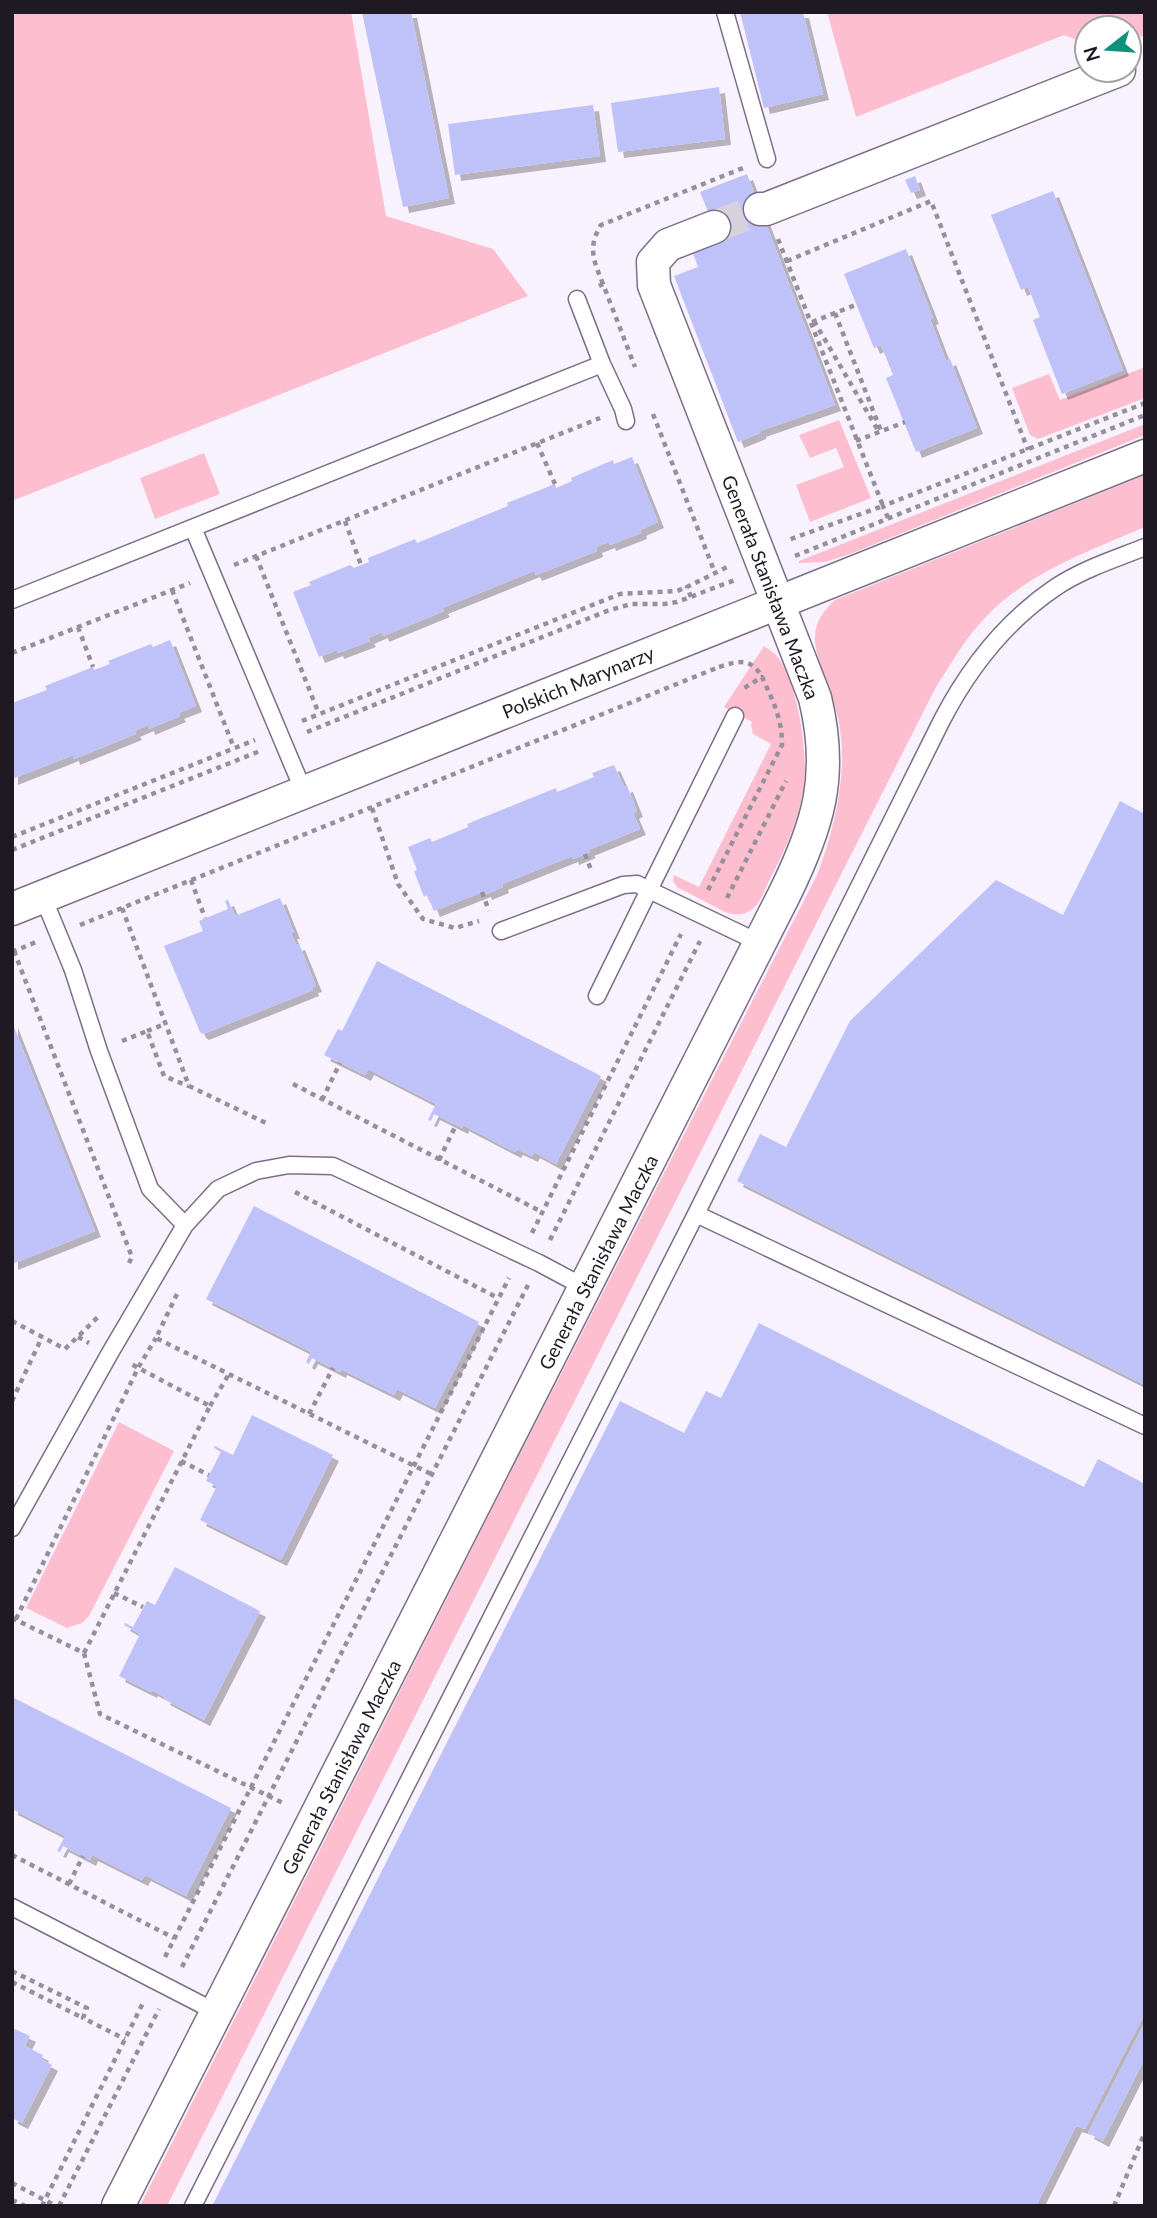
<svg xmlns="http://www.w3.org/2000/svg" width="1157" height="2218" viewBox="0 0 1157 2218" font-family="Lato,sans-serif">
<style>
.green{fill:#fdbfcf}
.building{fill:#bfc2f9;filter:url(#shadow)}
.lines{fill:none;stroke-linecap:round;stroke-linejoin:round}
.street-tunnel{stroke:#d7d1dd;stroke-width:32;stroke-dasharray:32 16;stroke-linecap:butt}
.lane-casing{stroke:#7c6e89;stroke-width:19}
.street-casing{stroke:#7c6e89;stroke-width:35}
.path{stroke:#96909c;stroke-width:4.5;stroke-dasharray:5 5;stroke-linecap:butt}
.lane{stroke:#fff;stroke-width:16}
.street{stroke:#fff;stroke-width:32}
.labels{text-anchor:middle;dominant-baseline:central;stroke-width:5;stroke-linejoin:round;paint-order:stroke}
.street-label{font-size:19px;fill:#1f1924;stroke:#fff}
</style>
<defs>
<filter id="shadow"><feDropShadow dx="6" dy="6" stdDeviation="0" flood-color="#0004"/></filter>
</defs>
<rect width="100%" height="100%" fill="#f8f2fe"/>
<path class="green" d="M12,12H351L386,216L493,249L528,296L12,501Z
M827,12H1145V35L1129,41V28H1087V44L1064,35L856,117Z
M1145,367V398L1038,439L1030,435L1012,388L1049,374L1060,400Z
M839,420L871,498L810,522L796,485L844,467L836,448L810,458L799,435Z
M1145,424V435L850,554L825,562L799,563V561Z
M204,453L220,494L155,519L140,478Z
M1145,475V527C1087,552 1026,573 983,620C964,640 951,664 936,687L167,2206H140L499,1495L817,875C836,825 851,763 836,710C831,690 814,656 815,637C815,622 824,610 835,600Z
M764,646C770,650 776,654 780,660C797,687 805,739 805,770C804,810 786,849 768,883C764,892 760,904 751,910C743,916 734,915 725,912L677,887L673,881L674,875L699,887L771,744L753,734L751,725L752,722L724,707Z
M119,1422L174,1451L89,1616L82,1623L67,1628L26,1608Z"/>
<path class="building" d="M362,12H411L449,198L403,207Z
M740,12H803L823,94L764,108Z
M719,87L725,139L618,152L611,103Z
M593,105L600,156L455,175L448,124Z
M747,174L835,405L760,431V433L738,442L674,276L698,267L692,251L720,241L700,192Z
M915,176L920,190L911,193L905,180Z
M1053,191L1123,370L1062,394L1033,320L1040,317L1028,287L1021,290L991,215Z
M906,249L933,318L930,319L946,361L950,359L977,428L916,452L886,378L893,375L881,345L874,348L844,274Z
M632,457L658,522L640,530L641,533L610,545L609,542L596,547L597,551L536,575L534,571L442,608L444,611L383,636L382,632L368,638L370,641L338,653L337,650L319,657L293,592L311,585L309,582L350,565L354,568L369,562L368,558L415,539L417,543L508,506L507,503L555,484L556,488L572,481L571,478L613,460L614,464Z
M170,640L196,706L178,713L180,716L149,729L148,725L134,731L136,734L74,759L73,755L12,779V703L47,690L45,686L93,667L94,670L110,664L108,661L151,644L153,647Z
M614,765L624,787L627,786L637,811L633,813L640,829L588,850L590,852L573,859L572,856L502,884L503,887L486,894L485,891L434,911L427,895L424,897L414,871L417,870L408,847L430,838L432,842L468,827L467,824L556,788L557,792L594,777L592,773Z
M1120,801L1145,814V1385L737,1181L760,1134L786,1147L850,1021L996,880L1063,915Z
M280,898L294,933H291L296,945L299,944L316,986L312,987L313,990L203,1034L200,1032L164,946L203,931L199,921L228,909L225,901L228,900L235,916Z
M377,961L601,1076L556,1164L534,1152L532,1156L517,1149L515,1152L463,1125L462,1128L434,1114L431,1121L428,1120L436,1104L368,1069L365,1075L324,1055L338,1029L342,1031Z
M12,1022L95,1231L12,1264Z
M254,1206L479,1322L435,1408L397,1389L394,1395L341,1369L340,1372L312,1358L309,1364L306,1362L311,1352L206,1299Z
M759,1323L1084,1487L1098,1459L1145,1484V2013L1085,2129L1076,2126L1036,2206H212L620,1401L684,1433L706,1391L721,1398Z
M252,1415L333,1455L281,1560L200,1520L217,1486L206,1481L221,1452L214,1448L215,1446L233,1455Z
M175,1567L260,1611L204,1720L164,1699L165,1697L152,1690L151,1692L119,1676L140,1634L124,1625L125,1623L133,1627L147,1601L155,1605Z
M12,1697L231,1808L186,1896L145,1875L142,1880L92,1855L90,1860L63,1846L60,1852L57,1851L65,1836L12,1809Z
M1145,2022V2058L1103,2141L1088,2133Z
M15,2029L30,2036L25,2046L43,2055L41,2059L52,2065L22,2123L12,2118V2034Z"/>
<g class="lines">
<path class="street-tunnel" d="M714,227L760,209"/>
<defs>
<path id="lane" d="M725,12L767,159
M577,299L602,364L623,409L626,421
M193,528L304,792
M12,600L602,364
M735,716L649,890L760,943
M43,897L73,970L99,1051L150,1189L185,1225
M501,931L623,885L637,884L649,890L597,996
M696,1214L942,720C969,668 1007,620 1056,587C1083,569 1115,559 1145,547
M12,1528L110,1353L185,1225L218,1189L256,1171L289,1165L333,1166L539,1263L584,1287
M12,1907L216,2012
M193,2206L696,1214L1145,1426"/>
<path id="street" d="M760,209H766L1119,70
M12,909L1145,456
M118,2206L784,895C818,826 834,776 815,698L654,285L653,262L668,245L714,227"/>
</defs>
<use href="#lane" class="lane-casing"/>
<use href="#street" class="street-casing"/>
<path class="path" d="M778,239L883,506L788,540
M787,261L931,201L1028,450
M603,284C594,261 587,248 601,225L743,168
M599,286L603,284L635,367
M835,313L881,431
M814,321L879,432
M812,322L858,304
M653,414L715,573
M856,441L905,422
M537,443L555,484
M888,518L883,506L1145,403
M345,521L361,565
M256,556L319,714
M795,556L1145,415
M234,565L600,418
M172,590L234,748
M691,597L687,587L729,566
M78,627L93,667
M12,653L190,583
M719,667C737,661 751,657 762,677
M302,721L620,594L677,591L687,587
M307,732L607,611L631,604H665L677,602L735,580
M372,808L398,884L423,919L455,928L479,921
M12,837L255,740
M12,850L260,751
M585,854L591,870
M191,880L205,918
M708,890L782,745C782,718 773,701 762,677L741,690
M482,892L489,911
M727,898L786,781
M122,908L189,1086L268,1124
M80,925L719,667
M14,951L132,1257L129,1263
M12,952L36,942
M147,1031L165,1024
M122,1041L147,1031L164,1076L188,1086
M293,1084L542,1212
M322,1100L340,1063
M439,1160L456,1125
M295,1192L498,1298
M532,1233L681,934
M550,1240L700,941
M177,1294L156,1338L431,1474
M12,1321L65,1349L99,1316
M78,1337L89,1343
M12,1401L42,1337
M210,1406L229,1374
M309,1414L333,1368
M181,1461L209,1475
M114,1593L143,1607
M12,1618L84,1653L210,1406L131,1364
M16,1619L138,1368L156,1338
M84,1653L100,1714L285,1804
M12,1855L174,1938
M69,1884L83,1856
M165,1957L509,1278
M182,1967L528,1285
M12,1971L87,2008L83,2018L125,2039
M12,1982L83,2018
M12,2183L56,2206
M12,2200L25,2206
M42,2206L143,2003
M59,2206L159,2009
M1114,2206L1145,2132"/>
<use href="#lane" class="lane"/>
<use href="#street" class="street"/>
</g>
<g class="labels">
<g class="street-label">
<text transform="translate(771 587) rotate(69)">Generała Stanisława Maczka</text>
<text transform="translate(578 682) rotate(-22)">Polskich Marynarzy</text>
<text transform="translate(598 1262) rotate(-63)">Generała Stanisława Maczka</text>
<text transform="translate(341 1767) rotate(-63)">Generała Stanisława Maczka</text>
</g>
</g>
<rect width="1157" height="2218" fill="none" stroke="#1f1924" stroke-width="28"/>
<g transform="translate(1108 49) rotate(253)"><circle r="33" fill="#ffffff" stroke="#a5a3a7" stroke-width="2"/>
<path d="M0-5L12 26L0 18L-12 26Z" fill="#0f927b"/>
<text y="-10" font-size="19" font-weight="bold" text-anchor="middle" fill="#1f1924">N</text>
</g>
</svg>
